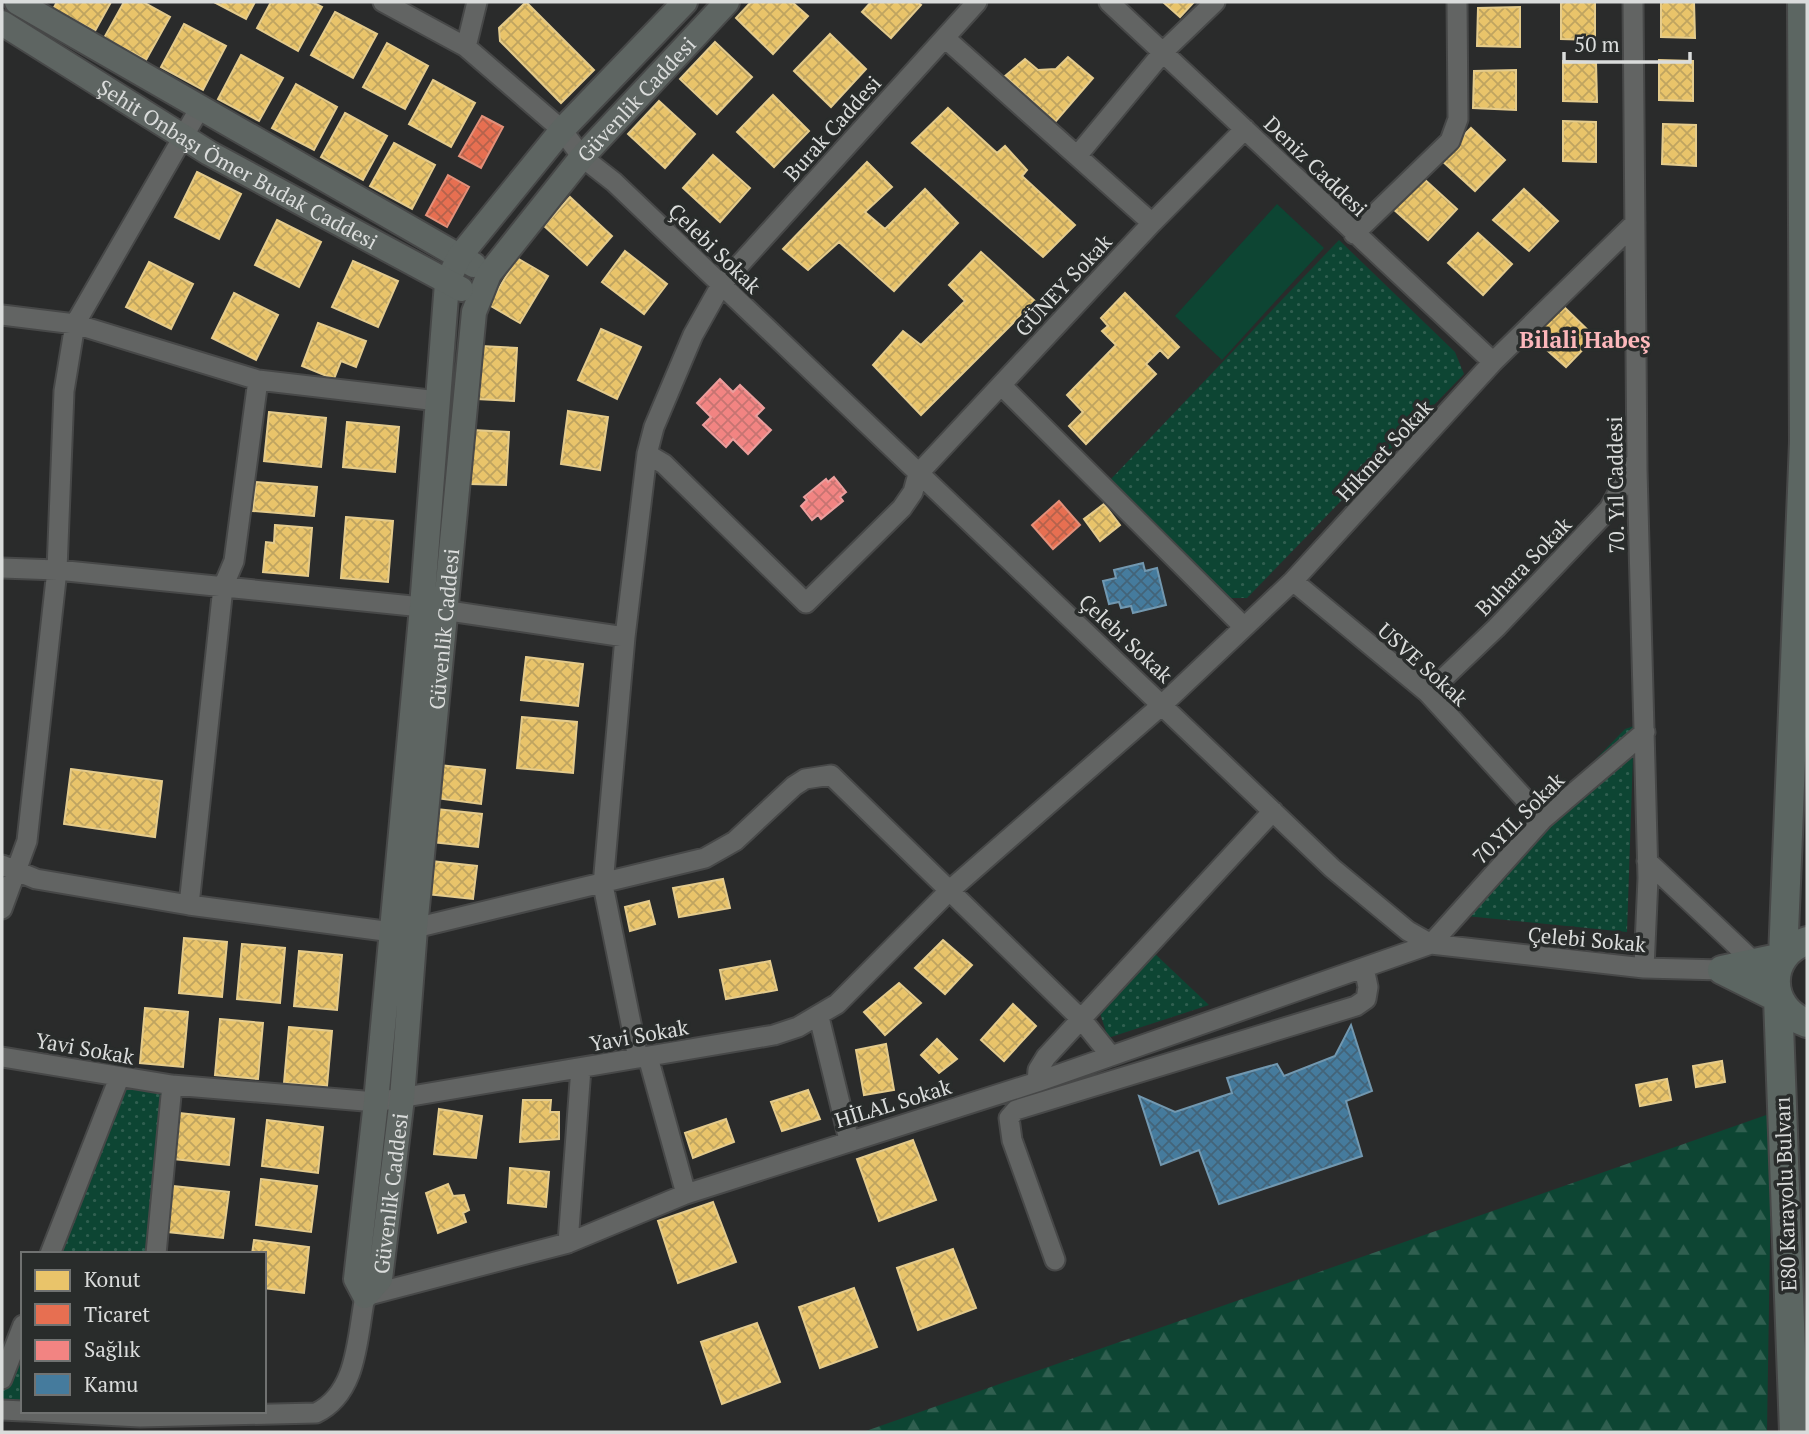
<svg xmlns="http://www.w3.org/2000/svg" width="1809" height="1434" viewBox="0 0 1809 1434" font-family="'PT Serif',serif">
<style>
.forest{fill:url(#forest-firs)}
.park{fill:url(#park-dots)}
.garden{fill:#0d4533}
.homes{fill:url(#homes-cross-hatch);stroke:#e4cb8c;stroke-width:2}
.shops{fill:url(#shops-cross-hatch);stroke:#e3907a;stroke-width:2}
.health{fill:url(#health-cross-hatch);stroke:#eb9e9d;stroke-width:2}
.public{fill:url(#public-cross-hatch);stroke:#7298b0;stroke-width:2}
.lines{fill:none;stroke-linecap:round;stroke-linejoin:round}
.minor-casing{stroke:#474848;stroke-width:23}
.major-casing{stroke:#474848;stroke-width:28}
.highway-casing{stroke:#474848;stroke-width:32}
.minor{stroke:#626463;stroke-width:19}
.major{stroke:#5e6562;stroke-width:24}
.highway{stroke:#5c6662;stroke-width:28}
.labels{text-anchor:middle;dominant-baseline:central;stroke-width:7;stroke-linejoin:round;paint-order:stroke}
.street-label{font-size:21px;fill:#dadcdb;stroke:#292c2b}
.neighbourhood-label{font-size:23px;font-weight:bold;fill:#fcb7bb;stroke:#292c2b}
</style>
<defs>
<pattern id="forest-firs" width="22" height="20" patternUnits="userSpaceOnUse" patternTransform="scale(1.75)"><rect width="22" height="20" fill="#0d4533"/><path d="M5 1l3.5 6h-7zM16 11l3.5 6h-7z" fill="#305f50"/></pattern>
<pattern id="park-dots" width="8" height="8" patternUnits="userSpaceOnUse" patternTransform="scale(1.75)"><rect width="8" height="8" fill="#0d4533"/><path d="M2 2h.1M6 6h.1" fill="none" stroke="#305f50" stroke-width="1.8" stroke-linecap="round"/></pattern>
<pattern id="homes-cross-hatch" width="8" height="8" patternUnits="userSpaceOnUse" patternTransform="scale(1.75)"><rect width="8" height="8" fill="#e9c46a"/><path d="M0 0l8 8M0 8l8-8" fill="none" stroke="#bfa460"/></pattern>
<pattern id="shops-cross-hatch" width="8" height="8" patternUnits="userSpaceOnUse" patternTransform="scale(1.75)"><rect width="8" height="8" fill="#e76f51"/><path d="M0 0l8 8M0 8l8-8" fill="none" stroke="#b5624c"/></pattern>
<pattern id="health-cross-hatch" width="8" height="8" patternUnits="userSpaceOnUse" patternTransform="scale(1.75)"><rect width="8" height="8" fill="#f28482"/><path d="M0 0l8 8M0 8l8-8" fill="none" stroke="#c67472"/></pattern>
<pattern id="public-cross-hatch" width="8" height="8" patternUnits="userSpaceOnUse" patternTransform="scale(1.75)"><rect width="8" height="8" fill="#457b9d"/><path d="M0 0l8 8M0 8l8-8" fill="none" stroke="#436479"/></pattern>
</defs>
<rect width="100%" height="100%" fill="#2a2b2b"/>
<path class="forest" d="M1772,1113L1767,1432H863Z"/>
<path class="park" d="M1339,240L1455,352L1464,374L1247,598H1228L1111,479Z
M1634,726L1627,932L1446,914L1625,729Z
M1152,951L1209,1005L1108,1038L1099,1010Z
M119,1078L172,1085L156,1254H50Z
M23,1325V1411L2,1410V1379Z"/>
<path class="garden" d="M1277,204L1324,248L1222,360L1175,316Z"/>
<path class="homes" d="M57,2H111L95,31L53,9Z
M124,2H143L170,17L146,60L104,38Z
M214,2H255L246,19Z
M271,2H312L322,7L298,51L257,28Z
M526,2L594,70L561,103L500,41L499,28Z
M751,2H792L808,16L773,54L736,18Z
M871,2H917L921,5L891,38L862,12Z
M1163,2H1194L1180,17Z
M1561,2H1595V40L1561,39Z
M1661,2H1694L1695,38L1661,37Z
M1520,7V47L1477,46L1478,8Z
M335,12L377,34L353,78L311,55Z
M184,24L226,46L203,90L161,67Z
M830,34L866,69L831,107L794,71Z
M715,42L752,77L717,114L680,79Z
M387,43L428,66L405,109L363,87Z
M241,55L283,78L259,121L218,99Z
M1068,57L1093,78L1055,122L1005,76L1025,59L1038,70L1056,69Z
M1659,60L1693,61V101L1659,100Z
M1563,61L1596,62L1597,102L1563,101Z
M1516,70V110L1473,108L1474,71Z
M433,80L475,103L451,147L409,124Z
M296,84L337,107L314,150L272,128Z
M773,95L809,131L774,167L737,132Z
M659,101L695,134L665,168L628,134Z
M948,108L997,153L1005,146L1027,170L1022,176L1075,225L1043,257L912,143Z
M345,113L387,136L363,180L321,157Z
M1563,121L1596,122V162L1563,161Z
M1663,124L1696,125V166L1662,164Z
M1471,128L1505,160L1475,191L1440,159Z
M394,143L435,165L412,209L370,186Z
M713,155L750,188L720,222L683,188Z
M867,162L892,187L865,212L885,229L925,189L958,223L894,291L839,242L808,270L783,249Z
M197,172L241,194L219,239L175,217Z
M1423,178L1457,209L1428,240L1392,208Z
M1524,189L1558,221L1529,251L1493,220Z
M570,197L612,236L587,265L544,226Z
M277,220L321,242L299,287L255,265Z
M1478,233L1512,264L1483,295L1448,263Z
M625,251L667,284L644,314L602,282Z
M981,252L1035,301L921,415L873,365L903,331L921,345L965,301L949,285Z
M517,258L548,276L520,323L489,305Z
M353,261L398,281L378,327L332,307Z
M149,262L193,284L171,329L126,307Z
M234,293L278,315L256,360L212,338Z
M1125,293L1179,347L1168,358L1160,350L1146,364L1156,374L1086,444L1069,426L1083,412L1067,395L1116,345L1102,331L1108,326L1101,318Z
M1562,305L1595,337L1566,367L1531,336Z
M318,323L366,341L356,367L341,361L334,379L302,366Z
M601,329L641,347L617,399L578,380Z
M481,346L517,348L514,401L477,399Z
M568,411L608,417L600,470L561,464Z
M269,412L326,418L321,467L264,461Z
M347,422L399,427L395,472L343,467Z
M472,430L509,432L506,485L470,484Z
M256,482L317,487L314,516L253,511Z
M1104,504L1120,525L1100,541L1084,519Z
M346,517L393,521L388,582L341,578Z
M275,525L312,528L308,576L263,572L266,542L274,543Z
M526,657L583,664L578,706L521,700Z
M522,717L577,722L573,773L517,768Z
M439,765L485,770L481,804L435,798Z
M71,769L162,781L155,837L64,824Z
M436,809L482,814L478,847L432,842Z
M431,861L477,866L473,899L427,894Z
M723,879L730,908L679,917L673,888Z
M649,901L655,924L630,931L625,907Z
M184,938L227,942L222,997L179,993Z
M943,940L972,965L945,994L915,968Z
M242,944L285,948L280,1003L237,999Z
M299,951L342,955L337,1010L294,1006Z
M770,961L777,990L726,999L720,970Z
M899,983L921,1003L885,1035L864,1012Z
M1013,1004L1036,1026L1004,1061L981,1040Z
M145,1008L188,1012L183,1067L140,1063Z
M220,1019L263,1023L258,1079L215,1075Z
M289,1027L332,1031L327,1086L284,1083Z
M937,1039L957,1059L939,1073L921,1055Z
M886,1044L894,1090L864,1095L856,1050Z
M1722,1061L1725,1082L1696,1087L1693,1066Z
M1667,1079L1671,1100L1640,1106L1636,1085Z
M808,1090L820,1119L782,1131L771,1102Z
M523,1100H551L550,1112H559V1139L520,1142Z
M439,1109L482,1116L476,1158L434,1154Z
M179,1113L234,1119L229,1165L174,1159Z
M726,1119L734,1142L693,1158L685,1133Z
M267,1120L323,1127L318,1173L262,1166Z
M913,1140L936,1200L879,1221L857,1159Z
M510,1168L549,1172L546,1207L508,1203Z
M261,1179L317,1186L311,1232L256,1225Z
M448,1184L453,1196L464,1195L469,1210L463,1213L466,1222L438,1233L426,1193Z
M173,1186L229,1192L223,1238L168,1232Z
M713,1202L736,1262L678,1283L658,1221Z
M254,1240L309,1247L304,1293L264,1288V1254H252Z
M953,1249L976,1308L918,1330L897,1268Z
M854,1288L877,1347L820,1368L799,1307Z
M757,1323L780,1382L722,1404L701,1342Z"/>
<path class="shops" d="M482,116L503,127L481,168L459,156Z
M448,175L469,187L447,227L426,215Z
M1059,501L1080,525L1053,549L1032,525Z"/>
<path class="health" d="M720,379L733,392L740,385L764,408L756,416L771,430L748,454L733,439L726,447L703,425L711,417L697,403Z
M834,477L846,492L840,497L843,501L821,519L818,515L812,520L801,506L807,500L804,497L826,479L828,482Z"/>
<path class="public" d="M1143,563L1145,571L1157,568L1166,605L1133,613L1131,606L1121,608L1119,602L1109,604L1103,581L1116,578L1114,570Z
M1351,1025L1372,1091L1346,1101L1362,1156L1219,1204L1199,1150L1161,1165L1139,1096L1175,1112L1232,1093L1227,1078L1277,1064L1284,1076L1335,1056Z"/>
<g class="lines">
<defs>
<path id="minor" d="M383,2L466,47L562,130L582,157L614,182L1332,868L1408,931L1431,944L1644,968L1722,970
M1109,2L1493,362
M1633,2L1637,470L1648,878L1644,968
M945,38L1152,223
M466,47L477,2
M1077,156L1164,51L1215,2
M1354,234L1450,141L1458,119L1457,2
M2,315L75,324L258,380L438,401
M1001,385L1244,627
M647,454L664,464L806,603L902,508L913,492L918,474L1152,223L1245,129
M2,568L57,570L422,607L625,637L647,454L654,427L693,335L721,285L977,2
M1293,581L1428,693L1543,819
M625,637L603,885L638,1058
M1428,693L1496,628L1609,509L1636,460
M1647,861L1754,962
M2,865L36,879L189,905L392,932
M189,905L223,587L234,561L258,380
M2,909L27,841L57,570L64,391L75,324L201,106
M415,928L705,858L735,841L794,786L805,779L831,775L1082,1020L1111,1056
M819,1017L849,1140
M2,1057L172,1085L376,1102L774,1035L798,1027L837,1004L949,891L1163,704L1293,581L1493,362L1635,223
M648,1057L686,1194
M1037,1082L1038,1070L1046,1057L1273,811
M568,1243L581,1068
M50,1254L119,1078
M156,1254L172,1085
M1055,1260L1012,1140L1009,1118L1016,1110L1356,1006L1366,999L1368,987L1364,968
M2,1379L23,1325
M2,1410L23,1411
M26,1411L140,1417L316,1413C358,1393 357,1337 365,1296L568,1243L686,1194L1037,1082L1431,944L1543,819L1645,732"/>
<g id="major">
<path d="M17,2L474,265"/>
<path id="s1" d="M685,2L562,130L459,257L447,283L422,607L376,1102L356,1279L365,1296L380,1279L402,1098L415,928L474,312L489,274L582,157L727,2"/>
<path id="s2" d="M2,23L209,153L461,289"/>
</g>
<path id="highway" d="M1807,941C1765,954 1766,1009 1807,1023
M1794,1432L1778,998L1722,970L1783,957L1804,442L1802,2"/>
</defs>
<use href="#minor" class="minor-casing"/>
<use href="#major" class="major-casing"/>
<use href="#highway" class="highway-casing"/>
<use href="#minor" class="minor"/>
<use href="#major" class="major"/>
<use href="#highway" class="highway"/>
</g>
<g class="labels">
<g class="street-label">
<text stroke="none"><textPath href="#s1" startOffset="2653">Güvenlik Caddesi</textPath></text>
<text transform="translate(832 128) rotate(-48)">Burak Caddesi</text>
<text stroke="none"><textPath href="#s2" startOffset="275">Şehit Onbaşı Ömer Budak Caddesi</textPath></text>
<text transform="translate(1316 166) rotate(44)">Deniz Caddesi</text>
<text transform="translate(715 248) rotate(44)">Çelebi Sokak</text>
<text transform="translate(1063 285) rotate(-47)">GÜNEY Sokak</text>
<text transform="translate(1384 450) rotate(-47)">Hikmet Sokak</text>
<text transform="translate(1615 485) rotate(-91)">70. Yıl Caddesi</text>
<text transform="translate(1523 566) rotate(-46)">Buhara Sokak</text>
<text stroke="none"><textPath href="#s1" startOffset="2065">Güvenlik Caddesi</textPath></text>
<text transform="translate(1126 638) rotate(43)">Çelebi Sokak</text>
<text transform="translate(1423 664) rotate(42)">USVE Sokak</text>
<text transform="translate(1518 818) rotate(-45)">70.YIL Sokak</text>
<text transform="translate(1587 939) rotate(5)">Çelebi Sokak</text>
<text transform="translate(639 1035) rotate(-10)">Yavi Sokak</text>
<text transform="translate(85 1048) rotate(10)">Yavi Sokak</text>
<text transform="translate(893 1103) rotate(-17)">HİLAL Sokak</text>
<text stroke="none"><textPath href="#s1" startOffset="1498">Güvenlik Caddesi</textPath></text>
<text transform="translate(1785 1194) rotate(-92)">E80 Karayolu Bulvarı</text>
</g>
<g class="neighbourhood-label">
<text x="1585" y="339">Bilali Habeş</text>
</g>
</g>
<rect width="1809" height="1434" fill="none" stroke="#dadcdb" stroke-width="7"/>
<rect x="21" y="1252" width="245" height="161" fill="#292c2b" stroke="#707271" stroke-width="2"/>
<rect x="35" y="1270" width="35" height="21" fill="#e9c46a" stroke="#707271" stroke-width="2"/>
<text x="84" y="1287" font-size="21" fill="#dadcdb">Konut</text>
<rect x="35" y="1304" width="35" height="21" fill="#e76f51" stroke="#707271" stroke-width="2"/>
<text x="84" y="1322" font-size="21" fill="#dadcdb">Ticaret</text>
<rect x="35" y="1340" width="35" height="21" fill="#f28482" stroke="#707271" stroke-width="2"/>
<text x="84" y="1357" font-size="21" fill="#dadcdb">Sağlık</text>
<rect x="35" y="1374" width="35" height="21" fill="#457b9d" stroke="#707271" stroke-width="2"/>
<text x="84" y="1392" font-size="21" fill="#dadcdb">Kamu</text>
<path d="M1564 52v10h126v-10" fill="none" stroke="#dadcdb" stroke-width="3.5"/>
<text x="1574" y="52" font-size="21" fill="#dadcdb" stroke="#292c2b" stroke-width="5" paint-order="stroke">50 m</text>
</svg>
